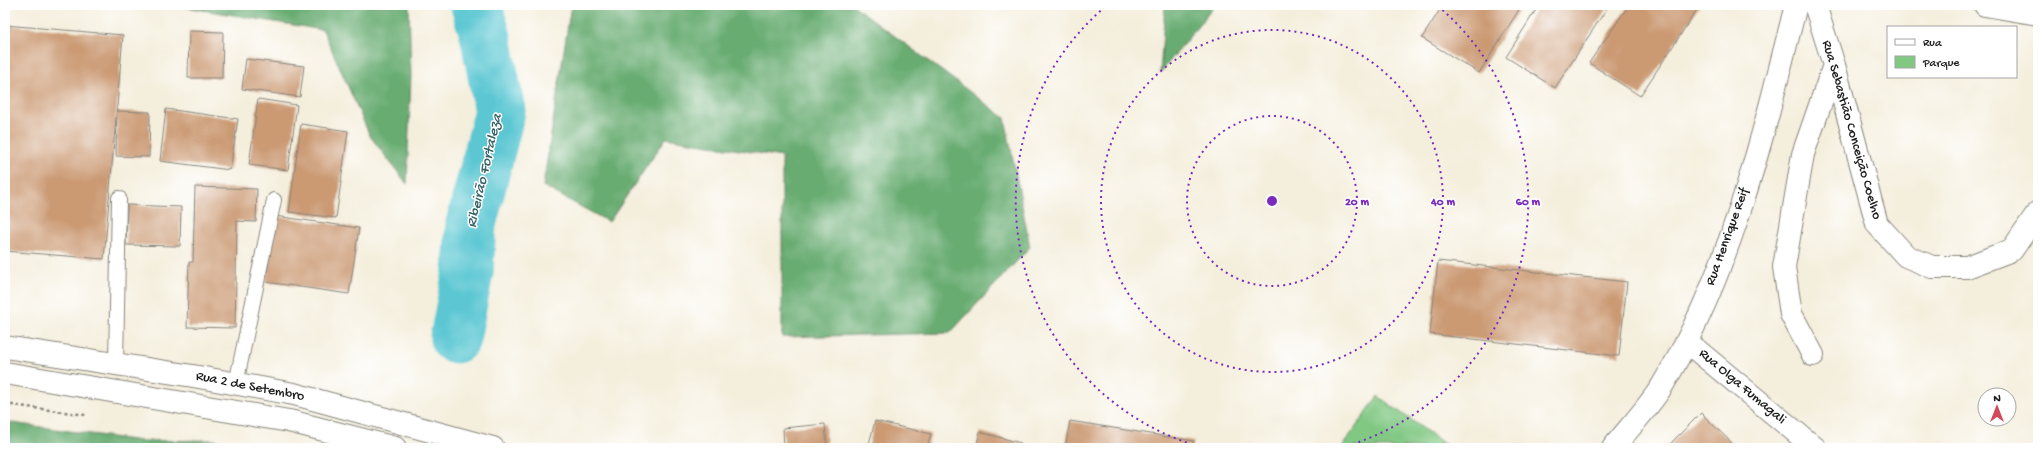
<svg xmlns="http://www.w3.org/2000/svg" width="2043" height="453" viewBox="0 0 2043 453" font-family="'Gochi Hand',sans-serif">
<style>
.green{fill:#81c883;stroke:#4e7250}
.forest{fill:#68ac71;stroke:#426446}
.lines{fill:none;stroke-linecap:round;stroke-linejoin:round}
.river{stroke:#5bc7d3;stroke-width:51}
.building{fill:#cb9a73}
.service-casing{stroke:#88857c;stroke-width:16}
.minor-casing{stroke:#88857c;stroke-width:24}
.tertiary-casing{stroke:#88857c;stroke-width:24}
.primary-casing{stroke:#88857c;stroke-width:24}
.path{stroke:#88857c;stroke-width:2.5;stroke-dasharray:3 3;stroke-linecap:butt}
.service{stroke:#fff;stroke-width:14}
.minor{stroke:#fff;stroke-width:22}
.tertiary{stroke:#fff;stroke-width:22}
.primary{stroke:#fff;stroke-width:22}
.ring{fill:none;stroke:#7b2cbf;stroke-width:2;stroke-dasharray:2 4}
.labels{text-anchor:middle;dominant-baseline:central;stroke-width:3;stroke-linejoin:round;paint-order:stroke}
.street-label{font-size:14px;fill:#1c1c1c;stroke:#fff}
.water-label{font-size:15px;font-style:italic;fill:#356065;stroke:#fff}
.centre{fill:#7b2cbf;stroke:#fff;stroke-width:2}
.ring-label{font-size:12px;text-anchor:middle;font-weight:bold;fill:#7b2cbf;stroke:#fff;stroke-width:3;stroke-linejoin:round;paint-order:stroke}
</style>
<rect width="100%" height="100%" fill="#fff"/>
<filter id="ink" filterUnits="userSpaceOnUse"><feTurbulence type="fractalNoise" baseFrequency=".025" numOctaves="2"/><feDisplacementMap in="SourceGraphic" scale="8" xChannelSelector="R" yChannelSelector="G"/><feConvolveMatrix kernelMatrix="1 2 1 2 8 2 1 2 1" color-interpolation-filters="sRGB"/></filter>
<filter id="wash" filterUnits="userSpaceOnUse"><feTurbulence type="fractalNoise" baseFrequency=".012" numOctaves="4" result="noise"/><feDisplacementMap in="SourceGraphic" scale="16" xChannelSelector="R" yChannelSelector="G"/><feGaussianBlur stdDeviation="0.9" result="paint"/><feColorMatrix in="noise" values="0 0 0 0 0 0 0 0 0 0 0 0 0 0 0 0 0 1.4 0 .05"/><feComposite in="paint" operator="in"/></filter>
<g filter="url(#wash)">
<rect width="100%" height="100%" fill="#f4eedc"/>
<path class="green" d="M1378,396L1450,448H1341Z"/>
<path class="forest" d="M173,5H409L411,75L407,184L370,136L323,30Z
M571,5H853L1005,118L1030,247L950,333L782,337V157L666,138L609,222L543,186Z
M1165,5H1214L1212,9L1160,73Z
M5,422L141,441L216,440L245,448H5Z"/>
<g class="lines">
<path class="river" d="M455,338L468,272L471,224L500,111L485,34L476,5"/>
</g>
<g id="blocks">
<path class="building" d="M1443,5H1522L1479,73L1422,38Z
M1539,5H1609L1555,88L1506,57Z
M1629,5H1700L1640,96L1589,63Z
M5,25L123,35L104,259L5,251Z
M189,31L223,32L222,78H188Z
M246,59L304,66L300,97L242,89Z
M258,99L297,105L288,170L249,165Z
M166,109L238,119L230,170L160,161Z
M117,111L150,112L149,157L116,156Z
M301,124L348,131L336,218L289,212Z
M195,187L257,189L256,222L237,221L235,328L187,327L189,262H193Z
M127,205L181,207L180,246L126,245Z
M275,216L359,228L349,294L266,282Z
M1438,261L1627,282L1619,356L1430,334Z
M1701,413L1737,448H1666Z
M875,421L931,434L927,448H868Z
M1070,421L1194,441L1192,448H1065Z
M825,424L827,448H784L783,428Z
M980,432L1021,443L1020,448H976Z"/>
</g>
</g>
<g filter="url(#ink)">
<use href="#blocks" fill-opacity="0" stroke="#88857c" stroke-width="1"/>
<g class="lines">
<defs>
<path id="service" d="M116,364L119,198
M236,384L274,200"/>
<path id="minor" d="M1815,5L1834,65L1877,224L1906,256L1932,267H1967L2012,250L2038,212
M1985,5L2038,14
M1687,342L1815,448
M1813,355L1791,314L1784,267L1803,154L1834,65"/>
<path id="tertiary" d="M1613,448C1629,428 1648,408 1662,386C1732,271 1763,134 1796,5"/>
<path id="primary" d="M5,347L193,376L294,394L493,448
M5,373L289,421L395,448"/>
</defs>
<use href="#service" class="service-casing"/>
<use href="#minor" class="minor-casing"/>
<use href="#tertiary" class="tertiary-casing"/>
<use href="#primary" class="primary-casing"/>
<path class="path" d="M5,404L86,415"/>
<use href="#service" class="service"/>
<use href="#minor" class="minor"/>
<use href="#tertiary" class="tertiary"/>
<use href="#primary" class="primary"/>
</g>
</g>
<g class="ring">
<circle cx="1272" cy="201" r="85"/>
<circle cx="1272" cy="201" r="171"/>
<path d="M1204 448A256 256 0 0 1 1106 6M1438 6A256 256 0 0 1 1340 448"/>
</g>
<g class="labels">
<g class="street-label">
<text transform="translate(1851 130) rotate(74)">Rua Sebastião Conceição Coelho</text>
<text transform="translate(1728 237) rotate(-70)">Rua Henrique Reif</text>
<text transform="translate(250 387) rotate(11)">Rua 2 de Setembro</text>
<text transform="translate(1742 387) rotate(40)">Rua Olga Fumagali</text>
</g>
<g class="water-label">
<text transform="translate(485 171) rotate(-77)">Ribeirão Fortaleza</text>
</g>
</g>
<circle cx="1272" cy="201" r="6" class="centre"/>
<g class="ring-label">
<text x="1357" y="205">20 m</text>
<text x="1443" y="205">40 m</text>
<text x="1528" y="205">60 m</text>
</g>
<rect width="2043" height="453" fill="none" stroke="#fff" stroke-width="20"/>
<rect x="1887" y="26" width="130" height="52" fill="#ffffff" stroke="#a4a4a4"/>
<rect x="1895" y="39" width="20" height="6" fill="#ffffff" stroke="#a4a4a4"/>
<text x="1923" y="46" font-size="12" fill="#1c1c1c">Rua</text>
<rect x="1895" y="56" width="20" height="12" fill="#81c883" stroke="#a4a4a4"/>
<text x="1923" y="66" font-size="12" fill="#1c1c1c">Parque</text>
<g transform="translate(1997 407)"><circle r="19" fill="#ffffff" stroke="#a4a4a4"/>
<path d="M0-3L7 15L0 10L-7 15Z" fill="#d1495b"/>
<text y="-6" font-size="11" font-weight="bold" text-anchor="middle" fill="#1c1c1c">N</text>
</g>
</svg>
